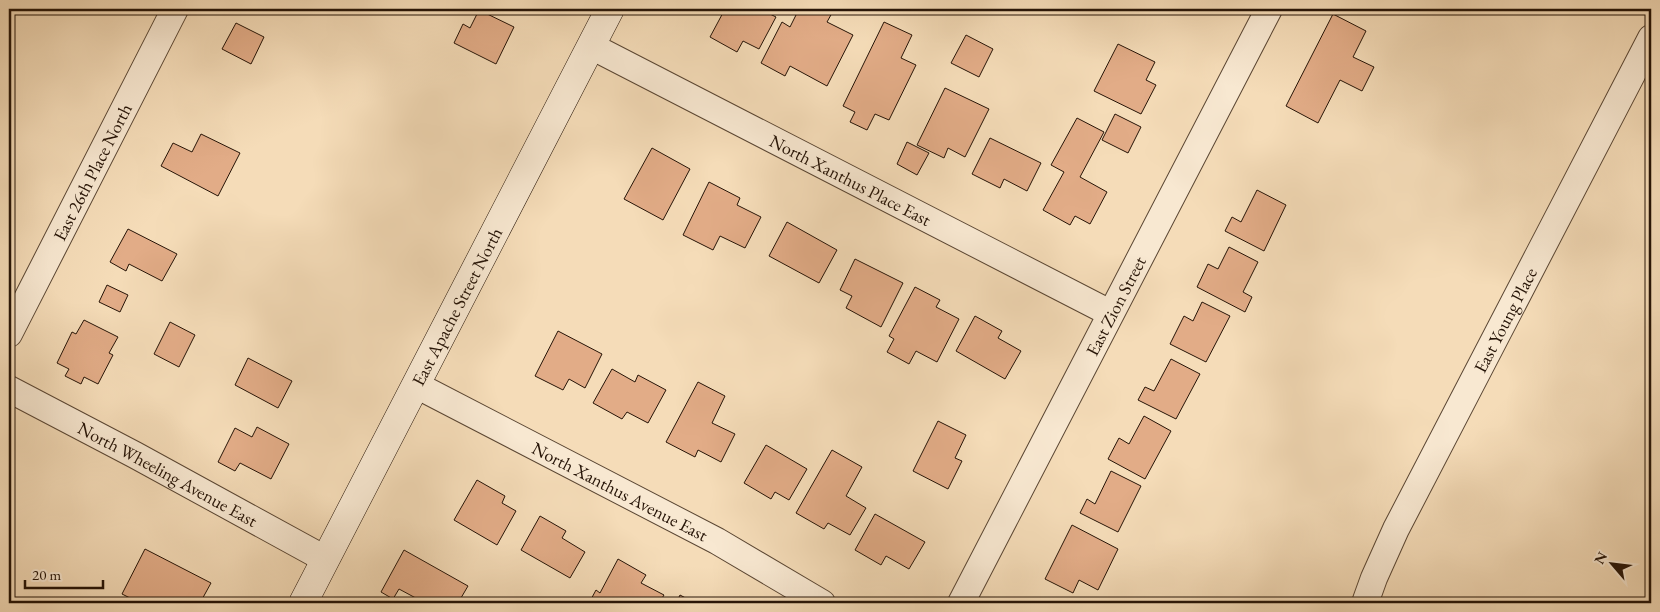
<svg xmlns="http://www.w3.org/2000/svg" width="1660" height="612" viewBox="0 0 1660 612" font-family="'EB Garamond',serif">
<style>
.building{fill:#e2ac87;stroke:#261407}
.lines{fill:none;stroke-linecap:round;stroke-linejoin:round}
.street-casing{stroke:#5a4633;stroke-width:28}
.secondary-casing{stroke:#261407;stroke-width:29}
.street{stroke:#f8e8d1;stroke-width:26}
.secondary{stroke:#f8e8d1;stroke-width:28}
.labels{text-anchor:middle;dominant-baseline:central;stroke-width:5;stroke-linejoin:round;paint-order:stroke}
.street-label{font-size:18px;fill:#261407;stroke:#f8e8d1}
</style>
<rect width="100%" height="100%" fill="#f5dcb8"/>
<filter id="stains"><feTurbulence type="fractalNoise" baseFrequency=".004" numOctaves="4"/><feColorMatrix values="0 0 0 0 .2 0 0 0 0 .09 0 0 0 0 .02 0 0 0 .5 -.17"/></filter>
<radialGradient id="worn" r=".72"><stop offset=".6" stop-color="#630" stop-opacity="0"/><stop offset="1" stop-color="#630" stop-opacity=".3"/></radialGradient>
<path class="building" d="M725,9H760L776,17L759,49L743,41L737,52L710,37Z
M799,9H824L832,13L827,22L853,35L827,86L790,66L785,76L761,63L782,22L790,27Z
M479,10L514,27L496,64L454,43L463,24L470,28Z
M1333,14L1366,31L1353,57L1374,67L1362,91L1340,80L1318,123L1286,106Z
M884,22L912,35L901,58L916,65L889,120L875,114L867,130L850,122L855,112L843,106Z
M236,23L264,37L251,64L222,49Z
M966,35L993,49L979,77L951,63Z
M1118,44L1155,62L1146,80L1156,85L1141,114L1094,91Z
M945,88L989,109L965,157L948,148L944,158L917,145Z
M1115,114L1141,127L1128,153L1102,140Z
M1077,118L1104,132L1080,177L1107,192L1090,224L1075,216L1070,225L1043,210L1064,172L1051,165Z
M201,134L240,153L218,196L161,166L173,143L192,152Z
M990,138L1041,163L1027,191L1004,179L1000,188L972,174Z
M907,142L929,153L917,175L897,164Z
M652,148L690,169L663,220L624,199Z
M709,182L740,198L737,205L761,217L745,248L720,236L713,250L683,235Z
M1257,190L1286,205L1264,251L1225,231L1232,217L1241,222Z
M787,222L837,250L819,283L769,256Z
M128,229L177,254L162,281L129,264L126,271L110,262Z
M1229,247L1258,262L1243,292L1252,297L1245,312L1197,287L1208,264L1218,269Z
M855,259L903,283L881,327L846,308L852,296L840,290Z
M107,285L128,295L120,312L99,302Z
M915,287L940,300L936,307L959,319L937,362L916,351L909,364L887,352L894,339L889,336Z
M1202,302L1230,316L1206,362L1170,344L1184,316L1193,321Z
M975,316L1002,331L998,338L1021,351L1005,379L956,351Z
M84,320L118,337L109,353L113,355L98,384L84,377L81,384L65,376L69,369L57,363L72,332L76,334Z
M170,322L195,335L179,367L154,354Z
M558,331L602,354L585,388L569,379L563,390L535,376Z
M248,358L292,381L278,408L235,385Z
M1171,359L1200,374L1176,419L1138,400L1145,387L1154,391Z
M612,369L635,382L638,375L666,390L648,423L627,412L622,419L593,403Z
M698,382L725,396L712,423L735,434L721,462L698,450L695,457L666,442Z
M1144,416L1171,431L1145,479L1108,459L1119,438L1129,444Z
M938,421L966,435L955,458L962,461L948,489L913,471Z
M257,427L289,444L271,479L240,463L235,471L218,462L235,428L252,437Z
M766,445L807,469L789,500L775,492L771,499L744,483Z
M832,450L862,467L846,496L866,508L850,535L828,523L824,529L796,513Z
M1111,471L1141,486L1118,532L1080,513L1087,499L1095,504Z
M477,480L505,496L502,503L516,511L497,545L454,520Z
M875,514L925,542L909,569L886,556L881,565L855,550Z
M540,516L566,531L562,538L585,552L570,578L521,550Z
M1072,525L1118,549L1098,590L1079,580L1073,593L1045,579Z
M145,549L211,583L200,603H140L122,594Z
M404,550L468,586L458,603H425L399,589L393,599L381,592Z
M618,559L646,575L641,583L664,595L659,603H589L596,590L600,593Z
M680,595L695,603H676Z"/>
<g class="lines">
<defs>
<g id="street">
<path id="s1" d="M591,46L1110,313"/>
<path id="s2" d="M9,334L175,9"/>
<path id="s3" d="M416,385L717,541L822,603"/>
<path id="s4" d="M9,389L135,455L325,559"/>
<path id="s5" d="M961,603L1269,9"/>
<path id="s6" d="M1365,603L1374,578L1396,529L1651,38"/>
</g>
<g id="secondary">
<path id="s7" d="M303,603L610,9"/>
</g>
</defs>
<use href="#street" class="street-casing"/>
<use href="#secondary" class="secondary-casing"/>
<use href="#street" class="street"/>
<use href="#secondary" class="secondary"/>
</g>
<g class="labels">
<g class="street-label">
<text stroke="none"><textPath href="#s2" startOffset="182">East 26th Place North</textPath></text>
<text stroke="none"><textPath href="#s1" startOffset="292">North Xanthus Place East</textPath></text>
<text stroke="none"><textPath href="#s7" startOffset="334">East Apache Street North</textPath></text>
<text stroke="none"><textPath href="#s5" startOffset="335">East Zion Street</textPath></text>
<text stroke="none"><textPath href="#s6" startOffset="316">East Young Place</textPath></text>
<text stroke="none"><textPath href="#s4" startOffset="180">North Wheeling Avenue East</textPath></text>
<text stroke="none"><textPath href="#s3" startOffset="230">North Xanthus Avenue East</textPath></text>
</g>
</g>
<rect width="1660" height="612" fill="none" stroke="#f5dcb8" stroke-width="30"/>
<rect x="10" y="10" width="1640" height="592" fill="none" stroke="#261407" stroke-width="2.5"/>
<rect x="15" y="15" width="1630" height="582" fill="none" stroke="#261407"/>
<g transform="translate(1612 564) rotate(298)" stroke="#f8e8d1" stroke-width="4" paint-order="stroke">
<path d="M0-4L9 19L0 12L-9 19Z" fill="#261407"/>
<text y="-8" font-size="14" font-weight="bold" text-anchor="middle" fill="#261407">N</text>
</g>
<path d="M25 580v8h78v-8" fill="none" stroke="#261407" stroke-width="2.5"/>
<text x="32" y="580" font-size="15" fill="#261407" stroke="#f8e8d1" stroke-width="4" paint-order="stroke">20 m</text>
<rect width="100%" height="100%" filter="url(#stains)"/>
<rect width="100%" height="100%" fill="url(#worn)"/>
</svg>
